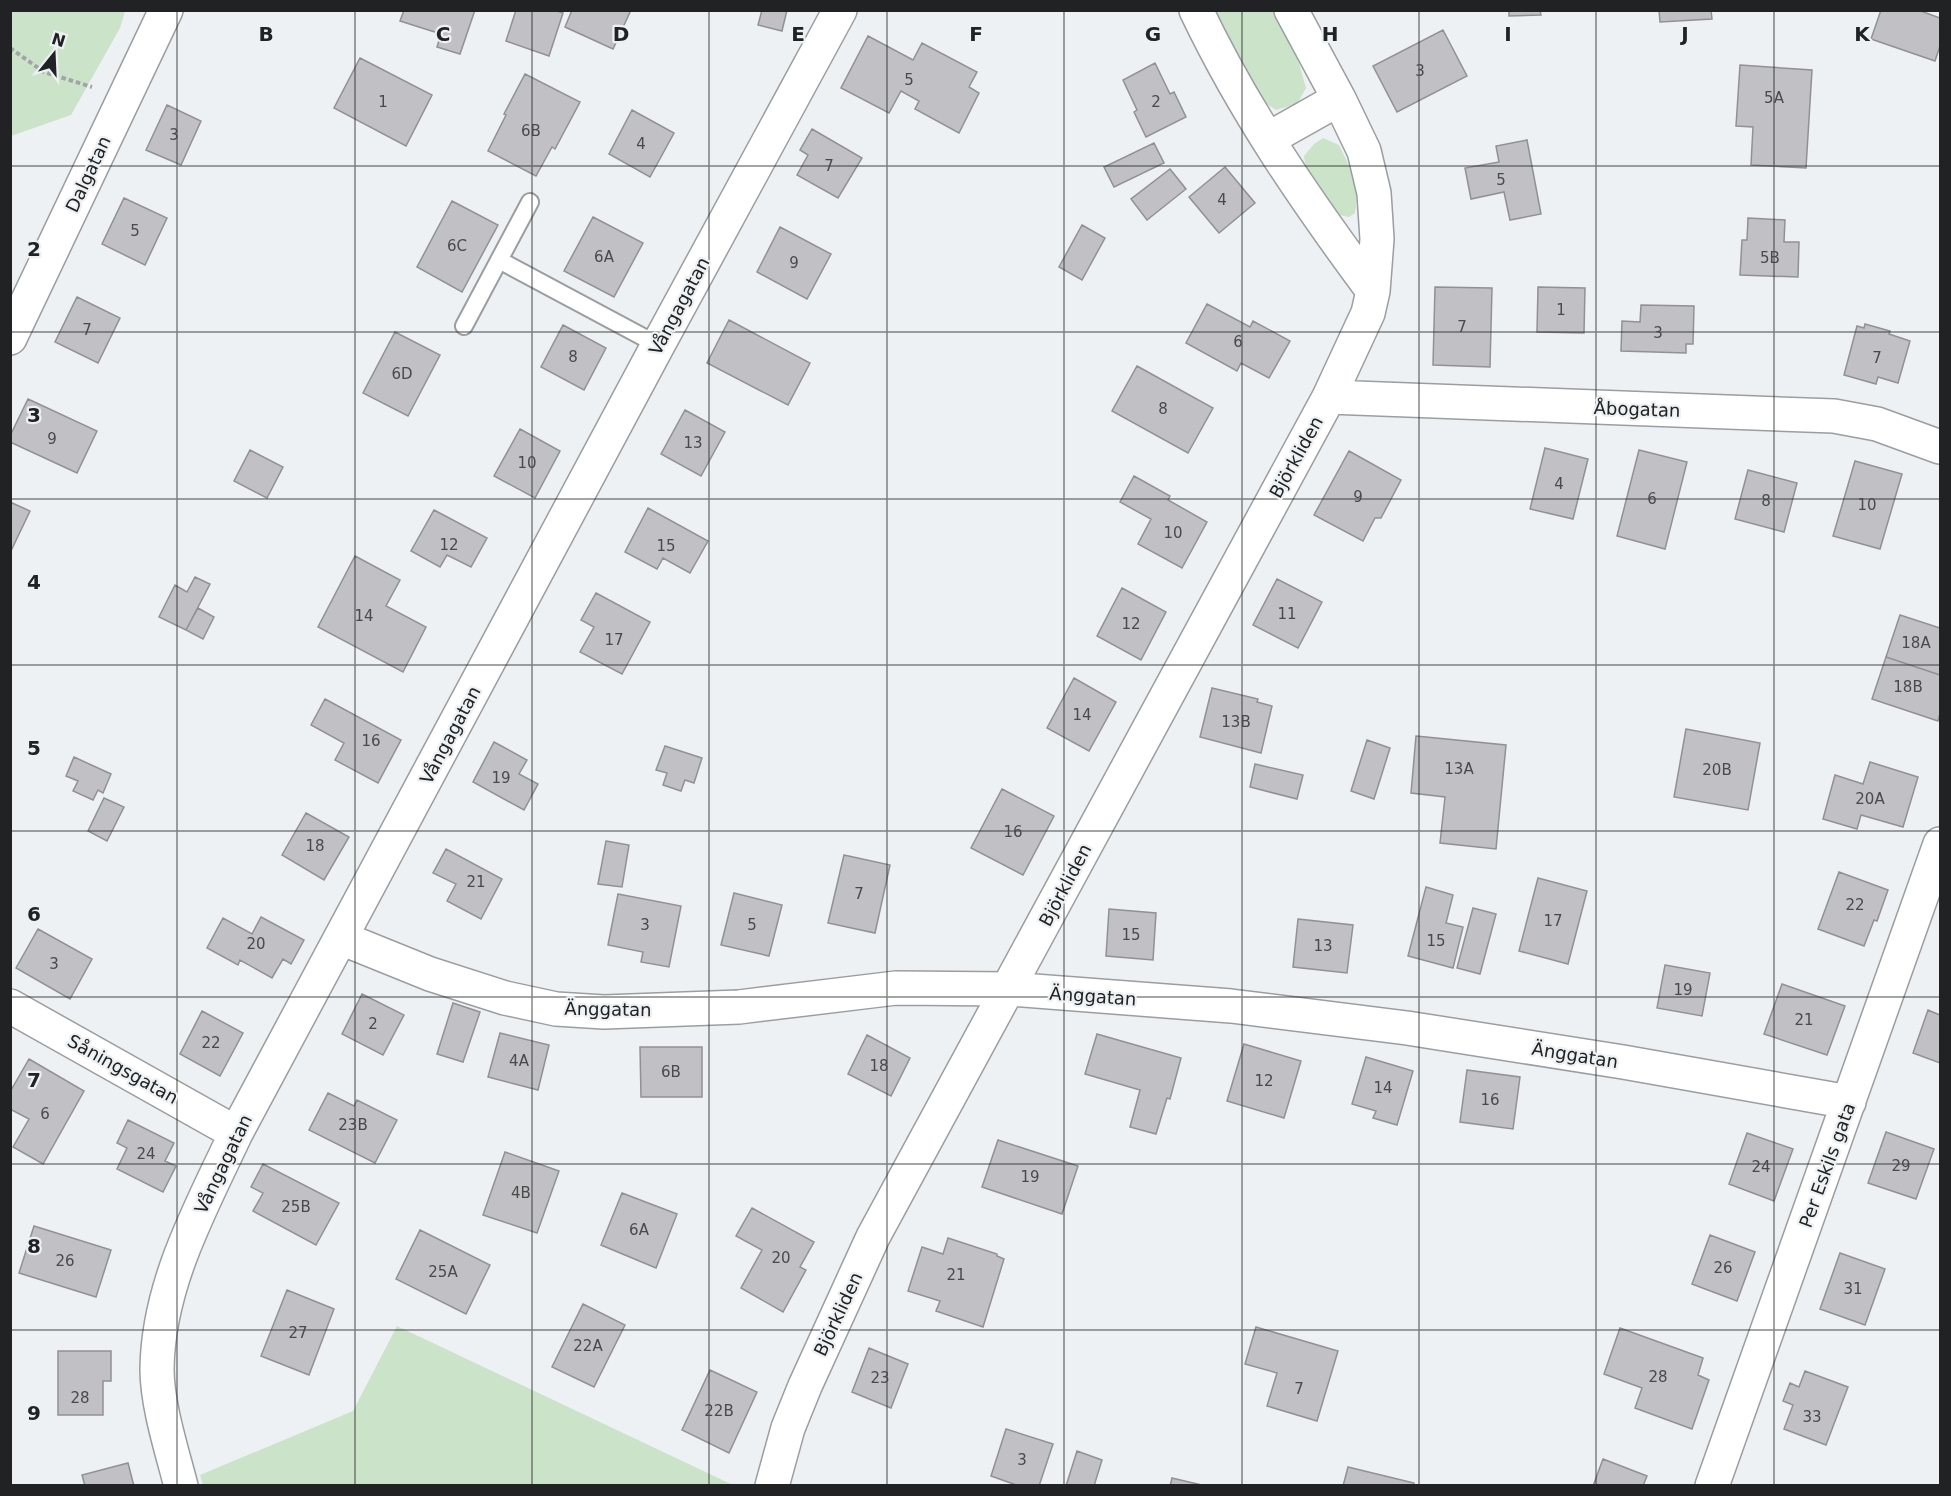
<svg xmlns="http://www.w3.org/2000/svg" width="1951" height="1496" viewBox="0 0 1951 1496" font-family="'DejaVu Sans',sans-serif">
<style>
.green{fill:#cbe3c9}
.building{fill:#c1c0c4;stroke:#919195;stroke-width:1.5}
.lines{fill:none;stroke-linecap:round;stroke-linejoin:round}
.lane-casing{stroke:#9a9ea0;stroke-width:20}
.street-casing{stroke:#9a9ea0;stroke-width:36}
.path{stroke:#a2a5a7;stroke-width:4;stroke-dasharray:4.5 3;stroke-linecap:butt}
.lane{stroke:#fff;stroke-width:16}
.street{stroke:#fff;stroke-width:33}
.grid{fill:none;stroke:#212223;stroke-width:1.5;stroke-opacity:0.55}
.labels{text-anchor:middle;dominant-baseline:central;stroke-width:4.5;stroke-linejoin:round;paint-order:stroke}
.number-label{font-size:15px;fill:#494a4b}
.street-label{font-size:18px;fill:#212223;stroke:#edf1f4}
.grid-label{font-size:20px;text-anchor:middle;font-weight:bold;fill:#212223;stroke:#edf1f4;stroke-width:4.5;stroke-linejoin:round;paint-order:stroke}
</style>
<rect width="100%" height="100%" fill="#edf1f4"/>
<path class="green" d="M10,11H125L120,28L71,115L11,136Z
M1214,11H1273L1298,60L1306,88L1297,104L1276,110L1259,99Z
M1323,138L1339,145C1350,167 1360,189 1355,213L1349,217L1339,215C1326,198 1306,178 1304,156L1314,144Z
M397,1326L733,1485H203L200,1475L353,1411Z"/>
<path class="building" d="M404,10H475L460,54L437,47L441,34L400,21Z
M516,10H554L563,13L549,56L506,41Z
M572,10H631L613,49L565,27Z
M762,10H787L782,31L758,25Z
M1509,10H1540L1541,15L1509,16Z
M1659,10H1711L1712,19L1660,22Z
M1881,10H1918L1940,18V46L1935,61L1871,39Z
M1443,30L1467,76L1397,112L1373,66Z
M868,36L913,60L922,43L977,72L969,87L979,93L959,133L915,109L919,101L901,91L889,113L841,88Z
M360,58L432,95L406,146L334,108Z
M1155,63L1170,94L1174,92L1186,117L1146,137L1134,112L1137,110L1123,80Z
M1740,65L1812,70L1806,168L1751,165L1753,127L1736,126Z
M525,74L580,102L555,149L552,147L536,176L488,151L506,115L504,114Z
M167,105L201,121L181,165L146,150Z
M632,110L674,133L650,177L609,154Z
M812,129L862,158L838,198L797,175L808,155L800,150Z
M1527,140L1541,214L1510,220L1504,192L1471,199L1465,168L1499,162L1496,146Z
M1154,143L1164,163L1114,187L1104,167Z
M1225,167L1255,203L1219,233L1189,197Z
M1170,169L1186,189L1147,220L1131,199Z
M124,198L167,218L145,265L102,244Z
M452,201L498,225L462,292L417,267Z
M593,217L643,243L614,297L564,271Z
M1748,218L1785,220L1784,242H1799L1798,277L1740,275L1742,240H1747Z
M1082,225L1105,238L1082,280L1059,267Z
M780,227L831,254L807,299L757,272Z
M1435,287L1492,288L1490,367L1433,365Z
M1538,287L1585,288L1584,333L1537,332Z
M77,297L120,318L98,363L55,342Z
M1207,304L1250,327L1253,321L1290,341L1269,378L1241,363L1237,371L1186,343Z
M1641,305L1694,306L1693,344H1686V353L1621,351L1622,321L1640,322Z
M729,320L810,363L788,405L707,363Z
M1865,324L1890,331L1889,334L1910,341L1898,383L1878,377L1876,384L1844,375L1857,326L1864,328Z
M563,325L606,348L584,390L541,367Z
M395,332L440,355L408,416L363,393Z
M1137,366L1213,408L1188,453L1112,411Z
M28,399L97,431L77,473L10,442V436Z
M685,410L725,432L701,476L661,454Z
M520,429L560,451L535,498L494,476Z
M1545,448L1588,459L1573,519L1530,509Z
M250,450L283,467L267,498L234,481Z
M1639,450L1687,462L1665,549L1617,536Z
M1349,451L1401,480L1381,518H1375L1363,541L1314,515Z
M1855,461L1902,474L1880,549L1833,536Z
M1748,470L1797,483L1784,532L1735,519Z
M1134,476L1170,496L1168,500L1207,522L1182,568L1138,544L1151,519L1120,502Z
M10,502L30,511L10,553Z
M648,508L708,541L690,573L663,558L657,569L625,552Z
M434,510L487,538L471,567L447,555L440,567L411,551Z
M355,556L400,580L386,606L426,627L403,672L318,627Z
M195,577L210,584L186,630L159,617L175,585L187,592Z
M1277,579L1322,602L1298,648L1253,625Z
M1122,588L1166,612L1141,660L1097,636Z
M596,593L650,622L622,674L580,652L594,627L581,620Z
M198,608L214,617L203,639L186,630Z
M1900,615L1940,628V675L1886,657Z
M1886,657L1940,675V713L1938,721L1872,699Z
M1074,678L1116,702L1089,751L1047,728Z
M1212,688L1258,699L1257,702L1272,706L1261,753L1200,737Z
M325,699L401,740L378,783L335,760L344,743L311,725Z
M1686,729L1760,743L1748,810L1674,797Z
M1416,736L1506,745L1496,849L1440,843L1445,797L1411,793Z
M1367,740L1390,748L1374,799L1351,791Z
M494,742L527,760L519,774L538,784L524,810L473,782Z
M665,746L702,758L694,783L685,780L681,791L663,785L667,773L656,770Z
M74,757L111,774L103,793L98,790L93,800L73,791L78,781L66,776Z
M1870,762L1918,777L1903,827L1861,815L1857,829L1823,819L1835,775L1863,784Z
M1255,764L1303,775L1297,799L1250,787Z
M1002,789L1054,816L1023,875L971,848Z
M104,798L124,807L107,841L88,831Z
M306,813L349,837L324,880L282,855Z
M606,841L629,845L622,887L598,884Z
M446,849L502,879L481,919L447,901L456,884L433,873Z
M844,855L890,865L875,933L828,923Z
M1839,872L1888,890L1877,921L1874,920L1864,946L1818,929Z
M1538,878L1587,891L1568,964L1519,951Z
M1426,887L1453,895L1446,923L1463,927L1453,968L1408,956Z
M734,893L782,905L769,956L721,945Z
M618,894L681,906L669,967L641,962L643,952L608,945Z
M1473,908L1496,914L1480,974L1457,968Z
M1109,909L1156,913L1153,960L1106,956Z
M261,917L304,940L291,964L283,959L272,978L240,960L238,965L207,948L223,918L252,934Z
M1298,919L1353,925L1347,973L1293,967Z
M38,929L92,959L70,999L16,968Z
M1665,965L1710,973L1702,1016L1657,1008Z
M1782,984L1845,1006L1827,1055L1764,1034Z
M362,994L404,1015L383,1055L342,1034Z
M453,1003L480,1012L463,1062L437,1054Z
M1928,1010L1940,1015V1063L1913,1053Z
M202,1011L243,1033L220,1076L180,1054Z
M500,1033L549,1045L538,1090L488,1077Z
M1097,1034L1181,1058L1170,1099L1167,1098L1156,1134L1130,1127L1140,1090L1085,1074Z
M867,1035L910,1058L891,1096L848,1074Z
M1244,1044L1301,1061L1284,1118L1227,1101Z
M640,1047H702V1097H641Z
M1366,1057L1413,1071L1397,1125L1373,1118L1376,1111L1352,1104Z
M29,1059L84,1091L43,1164L13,1147L29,1119L10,1109V1092Z
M1467,1070L1520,1077L1513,1129L1460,1122Z
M328,1093L354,1106L357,1100L397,1120L375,1163L309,1130Z
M128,1120L174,1143L165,1161L176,1166L163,1192L117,1169L127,1148L117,1143Z
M1886,1132L1934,1149L1916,1199L1868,1183Z
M1747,1133L1793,1149L1774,1201L1729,1184Z
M998,1140L1078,1166L1062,1214L982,1187Z
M505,1152L559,1171L537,1233L483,1215Z
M263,1164L339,1203L316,1245L253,1211L263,1193L251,1187Z
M622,1193L677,1214L656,1268L601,1245Z
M752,1208L814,1242L800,1267L806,1270L783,1312L741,1288L762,1250L736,1236Z
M34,1226L111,1250L96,1297L19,1273Z
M420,1230L490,1265L466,1314L396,1279Z
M1710,1235L1755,1252L1737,1301L1692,1284Z
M948,1238L997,1254V1256L1004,1259L983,1327L936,1311L940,1301L908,1291L922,1247L943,1254Z
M1840,1253L1885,1269L1865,1325L1820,1309Z
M287,1290L334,1309L309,1375L261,1356Z
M583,1304L625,1325L594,1387L552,1367Z
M1256,1327L1338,1351L1317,1421L1267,1406L1277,1373L1245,1364Z
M1620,1328L1703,1358L1698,1375L1709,1380L1692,1429L1635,1408L1642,1388L1604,1374Z
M869,1348L908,1364L891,1408L852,1392Z
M58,1351H111V1381H103V1415H58Z
M710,1370L757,1392L729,1453L682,1430Z
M1805,1371L1848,1387L1826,1445L1784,1429L1793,1405L1783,1401L1790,1383L1799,1387Z
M1006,1429L1053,1444L1039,1486H1019L991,1476Z
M1077,1451L1102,1460L1094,1486H1066Z
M1603,1459L1647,1476L1643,1486H1593Z
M128,1463L134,1486H85L82,1475Z
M1348,1467L1414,1483L1413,1486H1343Z
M1172,1478L1206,1486H1170Z"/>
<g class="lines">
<defs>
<path id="lane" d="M499,260L658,345
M464,326L530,202"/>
<path id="street" d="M1196,10C1244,111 1307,202 1373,291
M1268,139L1339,99
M10,338L166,10
M1329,397L1834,416L1877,424L1940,447
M341,938L430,974L505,998L556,1009L604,1012L739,1007L896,988L1009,989L1231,1006L1407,1028L1623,1062L1849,1102
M10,1006L236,1133
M181,1486C172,1451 157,1405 157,1369C158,1284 201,1208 236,1133L658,345L840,10
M772,1486L788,1428L805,1386L873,1237L1329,397L1368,313L1373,291L1377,239L1374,193L1364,151L1339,99L1291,10
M1712,1486L1940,844"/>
</defs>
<use href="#lane" class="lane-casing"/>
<use href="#street" class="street-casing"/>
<path class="path" d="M10,48L44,72L92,87"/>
<use href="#lane" class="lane"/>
<use href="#street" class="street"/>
</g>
<path class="grid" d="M177,10V1486M355,10V1486M532,10V1486M709,10V1486M887,10V1486M1064,10V1486M1242,10V1486M1419,10V1486M1596,10V1486M1774,10V1486M10,166H1940M10,332H1940M10,499H1940M10,665H1940M10,831H1940M10,997H1940M10,1164H1940M10,1330H1940"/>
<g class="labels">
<g class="number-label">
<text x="1420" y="71">3</text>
<text x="909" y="80">5</text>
<text x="1774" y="98">5A</text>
<text x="383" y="102">1</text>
<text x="1156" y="102">2</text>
<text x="531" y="131">6B</text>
<text x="174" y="135">3</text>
<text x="641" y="144">4</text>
<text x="829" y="166">7</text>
<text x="1501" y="180">5</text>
<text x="1222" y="200">4</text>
<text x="135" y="231">5</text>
<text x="457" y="246">6C</text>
<text x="604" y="257">6A</text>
<text x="1770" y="258">5B</text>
<text x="794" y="263">9</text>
<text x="1561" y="310">1</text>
<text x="1462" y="327">7</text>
<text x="87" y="330">7</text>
<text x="1658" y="333">3</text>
<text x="1238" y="342">6</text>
<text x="573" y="357">8</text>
<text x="1877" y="358">7</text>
<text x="402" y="374">6D</text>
<text x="1163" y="409">8</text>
<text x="52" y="439">9</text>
<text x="693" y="443">13</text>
<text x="527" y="463">10</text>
<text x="1559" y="484">4</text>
<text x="1358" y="497">9</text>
<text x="1652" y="499">6</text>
<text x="1766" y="501">8</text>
<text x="1867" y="505">10</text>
<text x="1173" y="533">10</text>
<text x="449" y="545">12</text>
<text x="666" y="546">15</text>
<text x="1287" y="614">11</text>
<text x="364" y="616">14</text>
<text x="1131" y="624">12</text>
<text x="614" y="640">17</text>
<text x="1916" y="643">18A</text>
<text x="1908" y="687">18B</text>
<text x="1082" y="715">14</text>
<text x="1236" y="722">13B</text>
<text x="371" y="741">16</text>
<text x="1459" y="769">13A</text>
<text x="1717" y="770">20B</text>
<text x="501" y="778">19</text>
<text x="1870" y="799">20A</text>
<text x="1013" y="832">16</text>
<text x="315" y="846">18</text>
<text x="476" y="882">21</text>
<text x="859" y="894">7</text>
<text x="1855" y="905">22</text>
<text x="1553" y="921">17</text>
<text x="645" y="925">3</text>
<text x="752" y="925">5</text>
<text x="1131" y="935">15</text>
<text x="1436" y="941">15</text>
<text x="256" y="944">20</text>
<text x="1323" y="946">13</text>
<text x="54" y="964">3</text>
<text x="1683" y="990">19</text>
<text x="1804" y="1020">21</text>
<text x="373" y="1024">2</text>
<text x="211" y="1043">22</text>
<text x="519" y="1061">4A</text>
<text x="879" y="1066">18</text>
<text x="671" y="1072">6B</text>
<text x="1264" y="1081">12</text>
<text x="1383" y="1088">14</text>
<text x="1490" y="1100">16</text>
<text x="45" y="1114">6</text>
<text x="353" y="1125">23B</text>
<text x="146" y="1154">24</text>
<text x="1901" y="1166">29</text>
<text x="1761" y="1167">24</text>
<text x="1030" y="1177">19</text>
<text x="521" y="1193">4B</text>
<text x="296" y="1207">25B</text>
<text x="639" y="1230">6A</text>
<text x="781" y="1258">20</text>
<text x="65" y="1261">26</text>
<text x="1723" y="1268">26</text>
<text x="443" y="1272">25A</text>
<text x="956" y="1275">21</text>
<text x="1853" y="1289">31</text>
<text x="298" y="1333">27</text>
<text x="588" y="1346">22A</text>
<text x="1658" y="1377">28</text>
<text x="880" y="1378">23</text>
<text x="1299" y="1389">7</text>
<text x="80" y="1398">28</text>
<text x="719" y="1411">22B</text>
<text x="1812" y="1417">33</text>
<text x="1022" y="1460">3</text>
</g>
<g class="street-label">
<text transform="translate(88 174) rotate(-65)">Dalgatan</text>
<text transform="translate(679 306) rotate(-62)">Vångagatan</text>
<text transform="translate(1637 409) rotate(2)">Åbogatan</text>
<text transform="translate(1296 457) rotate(-61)">Björkliden</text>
<text transform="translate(450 735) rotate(-62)">Vångagatan</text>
<text transform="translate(1065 885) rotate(-62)">Björkliden</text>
<text transform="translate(1093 996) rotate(4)">Änggatan</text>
<text transform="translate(608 1009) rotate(1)">Änggatan</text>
<text transform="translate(1575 1055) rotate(9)">Änggatan</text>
<text transform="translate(123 1069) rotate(29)">Såningsgatan</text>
<text transform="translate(223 1164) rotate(-64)">Vångagatan</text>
<text transform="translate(1827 1165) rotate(-70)">Per Eskils gata</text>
<text transform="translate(838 1314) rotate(-65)">Björkliden</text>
</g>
</g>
<g class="grid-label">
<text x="266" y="41">B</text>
<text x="443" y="41">C</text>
<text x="621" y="41">D</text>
<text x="798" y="41">E</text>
<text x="976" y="41">F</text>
<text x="1153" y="41">G</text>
<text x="1330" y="41">H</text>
<text x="1508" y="41">I</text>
<text x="1685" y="41">J</text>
<text x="1862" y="41">K</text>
<text x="34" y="256">2</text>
<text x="34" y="422">3</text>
<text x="34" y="589">4</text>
<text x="34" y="755">5</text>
<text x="34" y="921">6</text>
<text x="34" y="1087">7</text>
<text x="34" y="1253">8</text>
<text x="34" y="1420">9</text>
</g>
<rect width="1951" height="1496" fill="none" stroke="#212223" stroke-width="24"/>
<g transform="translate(54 54) rotate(18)" stroke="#edf1f4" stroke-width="4.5" paint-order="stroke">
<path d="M0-4.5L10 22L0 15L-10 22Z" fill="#212223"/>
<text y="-9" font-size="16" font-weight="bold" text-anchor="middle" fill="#212223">N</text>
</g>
</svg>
